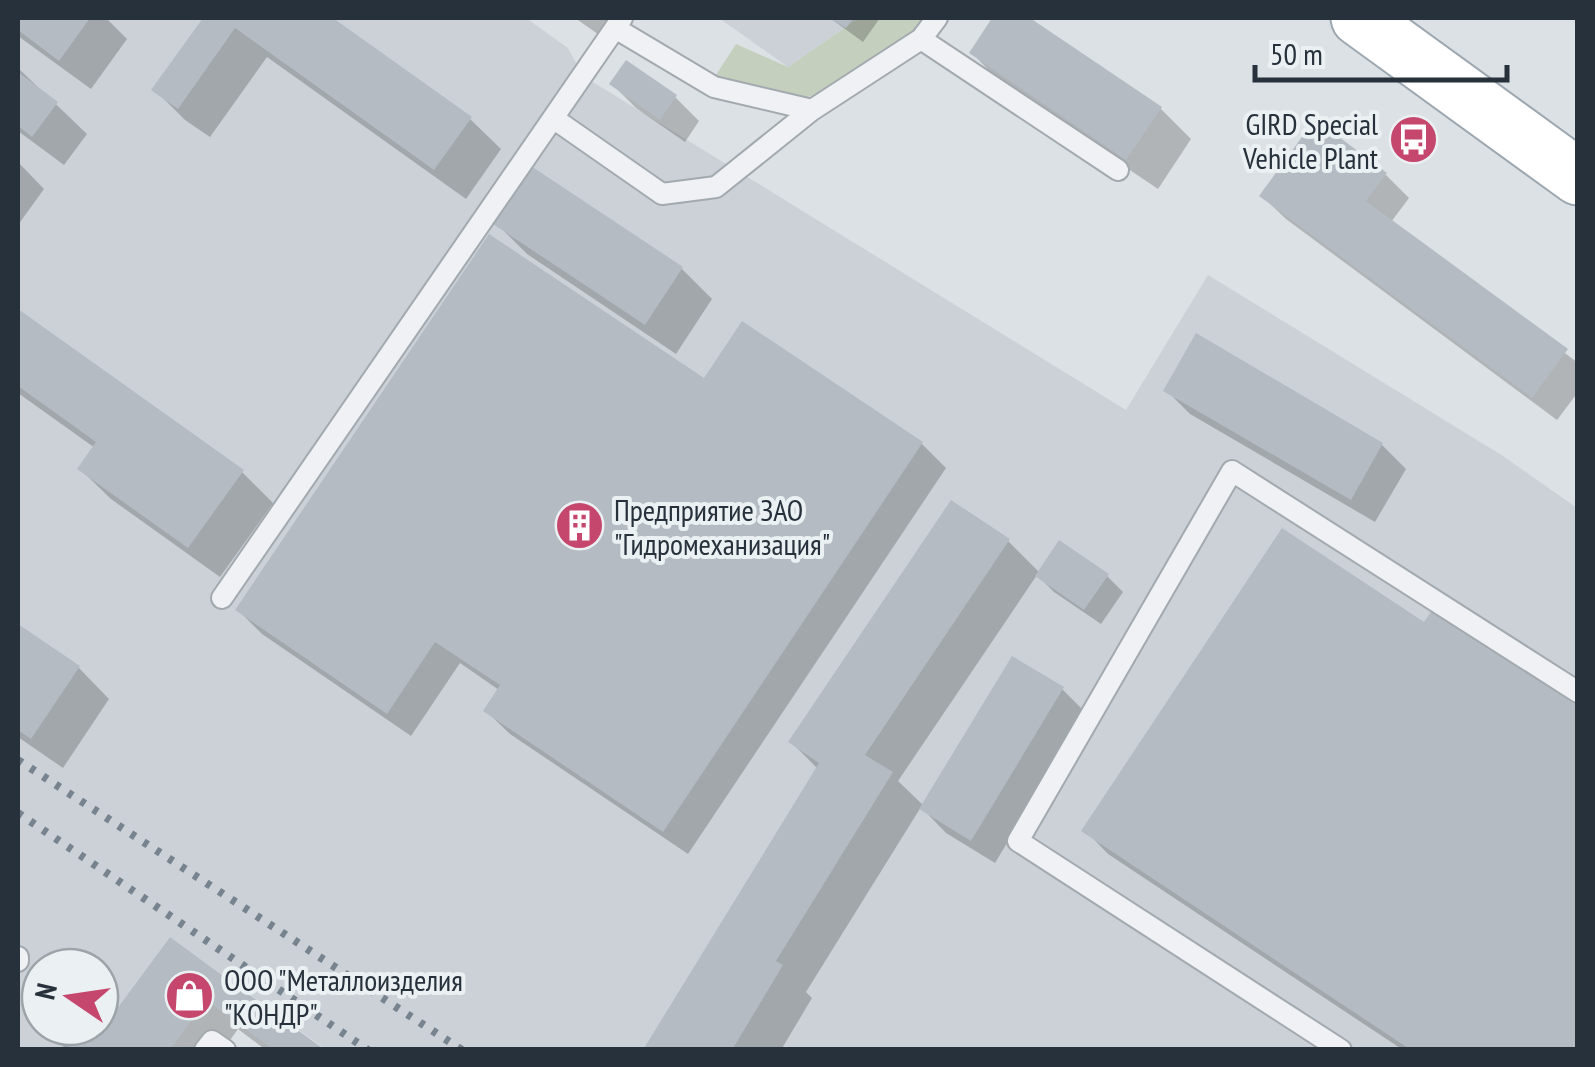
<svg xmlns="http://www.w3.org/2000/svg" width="1595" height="1067" viewBox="0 0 1595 1067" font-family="'PT Sans Narrow',sans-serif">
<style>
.built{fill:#cbd1d7}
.green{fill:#c5cfbe}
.shadow{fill:#0003}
.building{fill:#b4bbc2}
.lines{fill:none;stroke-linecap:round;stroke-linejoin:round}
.service-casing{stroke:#a2a9af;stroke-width:24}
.primary-casing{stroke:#9ca7b0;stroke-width:59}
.service{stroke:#eff1f4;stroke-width:20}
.primary{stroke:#fff;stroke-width:55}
.rail{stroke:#77838e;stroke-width:8;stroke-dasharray:5 10;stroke-linecap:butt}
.labels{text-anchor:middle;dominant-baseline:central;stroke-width:8;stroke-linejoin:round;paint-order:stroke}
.poi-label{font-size:30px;fill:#27313b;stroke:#ebf0f3;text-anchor:start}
</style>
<rect width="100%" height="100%" fill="#dce1e5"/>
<path class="built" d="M18,18H526L568,48L583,76L1126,410L1208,275L1503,456L1577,508V1049H325L170,937L119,1006L100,992V967H40L38,1024L73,1049H18Z
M719,18H859L788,67Z"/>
<path class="green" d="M859,18H921L922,24C898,46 833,97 800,98C771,98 742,85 716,75L736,44L788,67Z"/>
<path class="shadow" d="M18,18H106L127,39L91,89L18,36Z
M206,18H329L470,119L501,149L466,199L267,57L210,137L185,120L155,90Z
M575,18H631L612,44Z
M830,18H880L863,42Z
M995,18H1025L1161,109L1191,139L1158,189L1002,84L972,53Z
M18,68L87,134L64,165L18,131Z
M612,84L675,97L699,121L685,142L636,108Z
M18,162L44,189L18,225Z
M1386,175L1409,198L1391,222L1578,363V392L1557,420L1286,219L1262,196Z
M496,223L682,269L712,299L676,354L527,254Z
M18,312L242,472L273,503L220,577L111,499L80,469L95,448L18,393Z
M743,324L922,444L946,468L688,854L510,734L486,711L499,690L460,663L411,736L262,634L238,610L705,382Z
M1166,390L1382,445L1406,469L1375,522L1190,414Z
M1008,541L1040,573L1107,576L1123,592L1101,624L1054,592L1037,575L898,781L924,806L1062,689L1086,713L995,863L946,833L921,807L806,992L812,998L781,1050H646L818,769L791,742Z
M18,627L79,668L109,699L63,768L18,737Z
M1085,830L1578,1050H1403L1108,854Z
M171,940L321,1050H266L238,1029L223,1050H67L44,1027H100V995L120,1010Z"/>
<path class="building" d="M18,18H90L59,61L18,30Z
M203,18H333L472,117L434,170L235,28L178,109L151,90Z
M830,18H854L846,28Z
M992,18H1030L1162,107L1126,160L969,53Z
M626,60L677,95L660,120L609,84Z
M18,72L58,102L32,137L18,126Z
M1315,119L1387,173L1366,201L1568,349L1532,398L1259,196Z
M531,166L683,267L645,325L493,224Z
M489,234L704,378L742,321L923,442L663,832L483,711L500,685L435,642L387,714L235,610Z
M18,309L244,470L188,548L77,469L96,442L18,386Z
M1196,333L1383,443L1351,500L1163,391Z
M951,500L1010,539L865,755L893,772L776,961L783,965L732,1050H643L819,763L788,742Z
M1282,528L1424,622L1437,603L1578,697V1050H1411L1081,831Z
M1059,540L1109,574L1084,610L1035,576Z
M18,624L80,666L31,739L18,730Z
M1012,656L1064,687L971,841L919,809Z
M170,937L325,1050H274L206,1000L170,1050H73L42,1027H100V992L119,1006Z"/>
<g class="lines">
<defs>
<path id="service" d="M615,28L714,87L812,110L921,39L937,18
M921,39L1118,170
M553,118L662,194L716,187L812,110
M222,598L622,18
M18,957V961
M205,1050L212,1041L225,1050
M1341,1050L1018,841L1232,471L1578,692"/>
<path id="primary" d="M1359,18L1578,177"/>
</defs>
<use href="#service" class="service-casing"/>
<use href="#primary" class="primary-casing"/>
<use href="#service" class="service"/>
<use href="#primary" class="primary"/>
<path class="rail" d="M18,760L462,1050
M18,813L368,1050"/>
</g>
<defs>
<symbol id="bus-disc" viewBox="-11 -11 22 22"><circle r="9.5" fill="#c5476d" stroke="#ebf0f3"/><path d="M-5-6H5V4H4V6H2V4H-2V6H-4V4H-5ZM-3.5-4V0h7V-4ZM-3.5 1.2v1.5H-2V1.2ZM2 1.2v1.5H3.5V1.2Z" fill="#fff"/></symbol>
<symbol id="building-disc" viewBox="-11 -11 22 22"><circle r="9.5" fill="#c5476d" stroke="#ebf0f3"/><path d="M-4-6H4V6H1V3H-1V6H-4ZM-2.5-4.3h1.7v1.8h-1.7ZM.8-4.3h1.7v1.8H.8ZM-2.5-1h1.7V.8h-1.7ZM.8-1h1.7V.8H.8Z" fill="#fff"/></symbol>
<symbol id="shop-disc" viewBox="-11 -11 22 22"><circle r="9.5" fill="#c5476d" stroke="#ebf0f3"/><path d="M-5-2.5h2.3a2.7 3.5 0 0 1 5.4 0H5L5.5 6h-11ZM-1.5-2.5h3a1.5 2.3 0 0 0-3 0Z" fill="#fff"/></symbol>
</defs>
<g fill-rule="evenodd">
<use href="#bus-disc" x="1386" y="112" width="55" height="55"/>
<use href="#building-disc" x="552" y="498" width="55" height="55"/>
<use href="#shop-disc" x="162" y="968" width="55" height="55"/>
</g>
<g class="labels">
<g class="poi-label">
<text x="1378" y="123" text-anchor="end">GIRD Special<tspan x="1378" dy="34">Vehicle Plant</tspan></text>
<text x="614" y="509">Предприятие ЗАО<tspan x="614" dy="34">"Гидромеханизация"</tspan></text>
<text x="224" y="979">ООО "Металлоизделия<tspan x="224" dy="34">"КОНДР"</tspan></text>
</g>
</g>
<rect width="1595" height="1067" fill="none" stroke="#27313b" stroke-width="40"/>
<g transform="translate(70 997) rotate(283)"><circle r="48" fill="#ebf0f3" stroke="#9da4a9" stroke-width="2.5"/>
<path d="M0-8L18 38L0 25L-18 38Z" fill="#c5476d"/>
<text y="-15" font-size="28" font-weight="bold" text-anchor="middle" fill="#27313b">N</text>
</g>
<path d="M1255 65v15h252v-15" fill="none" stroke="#27313b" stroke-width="5"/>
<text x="1270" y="65" font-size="30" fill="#27313b" stroke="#ebf0f3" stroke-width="8" paint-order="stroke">50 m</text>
</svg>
